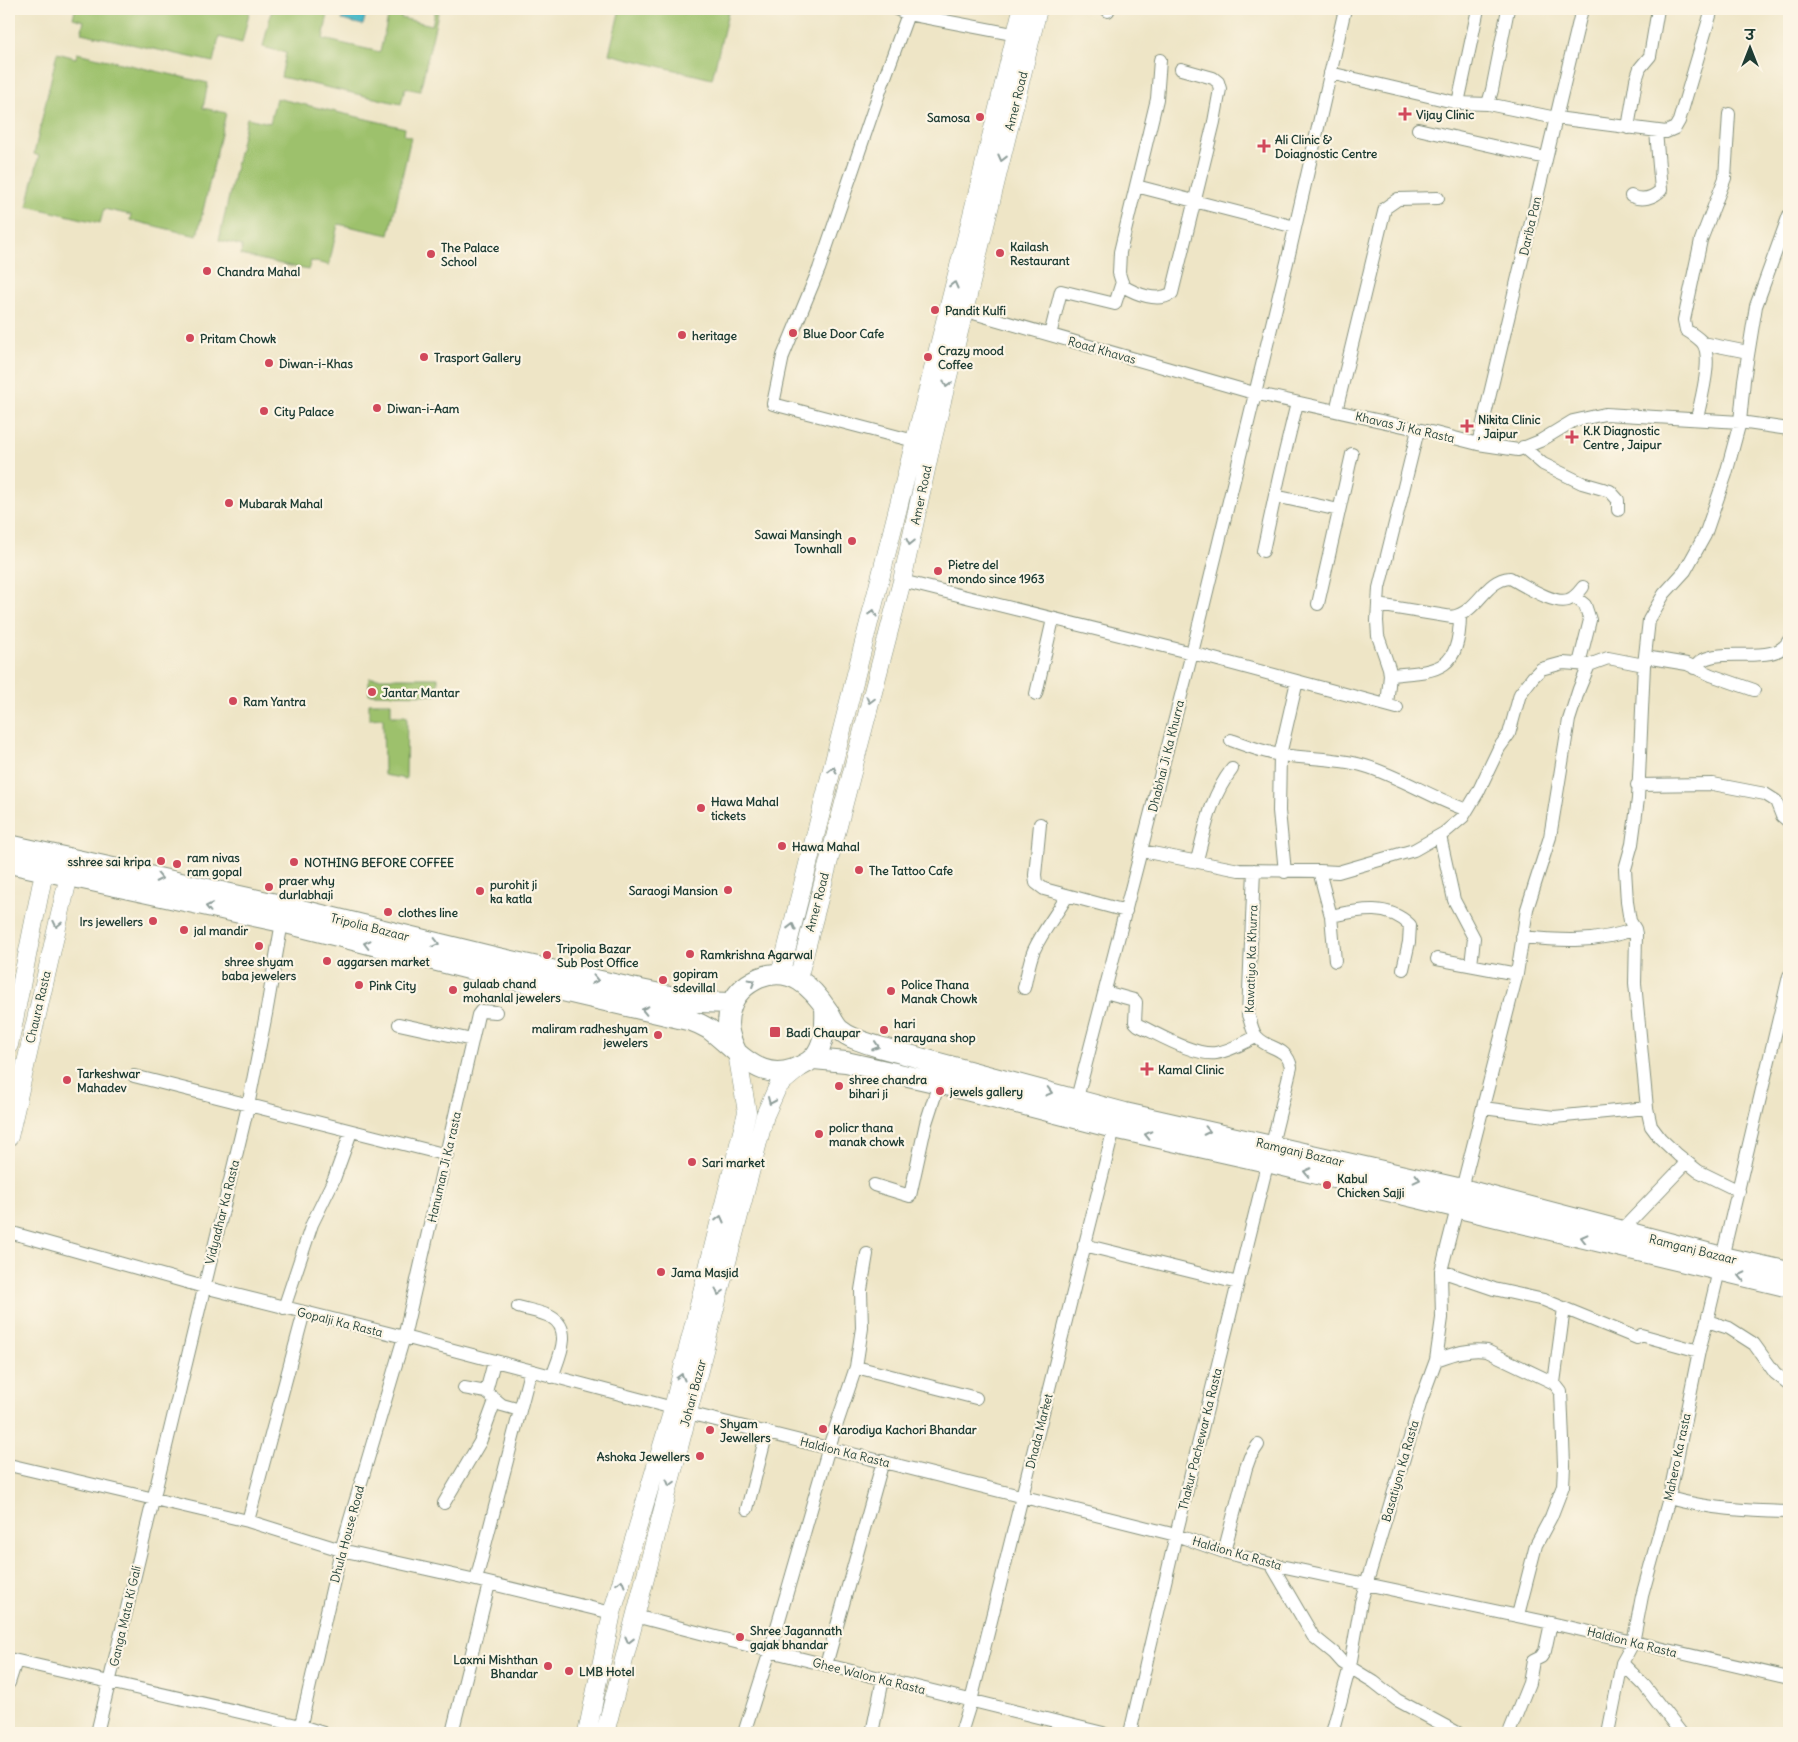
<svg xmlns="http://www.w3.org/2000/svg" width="1798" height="1742" viewBox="0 0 1798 1742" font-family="Delius,'Playpen Sans Deva',sans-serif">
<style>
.green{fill:#9dc16c;stroke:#5e7f50}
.water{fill:#4cb9c8;stroke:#367b7e}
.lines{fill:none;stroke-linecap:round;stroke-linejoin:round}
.street-casing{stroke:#86917d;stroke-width:14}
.secondary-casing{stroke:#86917d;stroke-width:19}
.primary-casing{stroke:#86917d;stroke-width:22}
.street{stroke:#fff;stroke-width:12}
.secondary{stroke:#fff;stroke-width:18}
.primary{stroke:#fff;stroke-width:20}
.oneway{stroke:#8f9e9a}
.poi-dot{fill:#d1495b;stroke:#fcf5e5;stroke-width:2}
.labels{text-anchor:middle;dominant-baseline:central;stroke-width:4.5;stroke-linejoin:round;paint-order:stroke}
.street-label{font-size:12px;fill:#1f3d34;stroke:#fcf5e5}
.poi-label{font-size:12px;font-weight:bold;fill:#1f3d34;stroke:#fcf5e5;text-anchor:start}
</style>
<rect width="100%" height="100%" fill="#fcf5e5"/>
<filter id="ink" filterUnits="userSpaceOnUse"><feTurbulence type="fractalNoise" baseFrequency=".02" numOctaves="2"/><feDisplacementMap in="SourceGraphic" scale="10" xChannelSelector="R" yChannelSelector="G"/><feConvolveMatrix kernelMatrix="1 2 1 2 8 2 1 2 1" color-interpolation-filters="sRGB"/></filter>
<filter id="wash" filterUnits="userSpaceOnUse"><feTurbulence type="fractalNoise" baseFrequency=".0096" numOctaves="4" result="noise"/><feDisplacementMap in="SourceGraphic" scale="20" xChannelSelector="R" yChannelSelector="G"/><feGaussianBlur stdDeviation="1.12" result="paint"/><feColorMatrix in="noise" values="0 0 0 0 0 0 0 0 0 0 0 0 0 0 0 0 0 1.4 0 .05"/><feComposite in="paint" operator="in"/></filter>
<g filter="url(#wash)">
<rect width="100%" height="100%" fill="#eee5c6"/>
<path class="green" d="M72,9H250L242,43L219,37L213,62L81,33L84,21L73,18L75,10Z
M272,9H329L323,39L380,52L390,9H402L401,18L432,25L436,9H439L420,91L405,88L401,104L281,77L286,53L263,47Z
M620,9H729L712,79L609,54Z
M57,53L76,58L77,53L208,83L203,108L226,113L197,236L130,220L131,215L104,209L100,223L27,206L39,156L34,154Z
M276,98L405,128L404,135L411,137L389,235L338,224L329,265L311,261L308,270L241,255L242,246L219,240L247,118L270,123Z
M369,678H438L437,695L369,694Z
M369,703H391V716H407L406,779L384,775L383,718L369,719Z"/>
<path class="water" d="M344,9H367L363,25L342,20Z"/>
</g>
<g filter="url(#ink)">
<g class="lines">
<defs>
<path id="street" d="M896,9L908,14L1023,36
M1108,11V9
M908,14L877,99L819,269L783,356L773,404L922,443
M1160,60L1157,99L1120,252L1119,273L1123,286C1136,294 1158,303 1172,293L1214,122L1220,89L1218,82L1213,78L1181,69
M1330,73L1458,103L1488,104L1492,90L1508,9
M1458,103L1478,9
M1488,104L1556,118L1666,132L1675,128L1679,121L1712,9
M1628,128L1636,80L1640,68L1650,56L1658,9
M1418,129L1546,158
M1136,186L1295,227
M1631,196C1642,201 1653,198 1661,190L1656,131
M956,308L1254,393L1435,433L1478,444L1518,450L1540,441L1573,421L1605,414L1740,422L1789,429
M1050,335L1061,291L1115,304L1122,282
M1703,343L1748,352
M1336,411L1385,208L1398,199L1438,198
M1697,419C1700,402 1714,356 1702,342C1697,337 1691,333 1686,330L1684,320L1701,240L1725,178L1729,114
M1478,444L1582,9
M1523,447L1543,464L1582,483L1610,491L1618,500V510
M1275,496L1339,510
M1263,551L1279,477L1297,403
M902,581L1192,653L1397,708
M1575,597L1585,605L1590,620L1579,664
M1318,604L1352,454
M1378,605L1452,617C1479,612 1484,580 1510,578C1524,585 1554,605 1568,600C1575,598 1579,592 1583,587
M1645,657L1687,664L1711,675L1754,690
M1694,668C1697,665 1700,661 1703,660C1725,647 1777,666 1789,640
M1390,675C1438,671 1459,672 1460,616
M1036,694L1053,619
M1387,705L1390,675L1389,668L1378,636L1377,621L1379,588L1418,430
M1231,740C1247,746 1265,753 1282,755C1309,759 1339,758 1365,766C1401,777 1432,798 1467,810
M1637,785L1713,784L1765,794L1776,801L1782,816L1789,822
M1040,824L1035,875L1036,883L1044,889L1126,911
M1440,836L1454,900L1474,938L1471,965
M1142,851L1239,870L1319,871
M1197,860C1206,826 1210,798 1232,769
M1285,872L1279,811L1280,755L1297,681
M1331,916C1359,910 1387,903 1410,925L1409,942L1403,969
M1522,937C1562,941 1597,943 1635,929
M1437,959L1517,974
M1335,961L1331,916L1319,871L1338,872L1414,850L1444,833L1463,817L1478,792L1499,748L1509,734L1520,694L1533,677L1541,669L1563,663L1589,665
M1024,988C1027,976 1029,961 1034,950C1043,930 1057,914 1067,896
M1105,992L1134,1000L1136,1002L1135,1022L1138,1025C1158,1034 1194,1056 1216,1053C1230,1051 1243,1043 1256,1037
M399,1024L472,1040
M134,1076L447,1155
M1075,1106L1192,653L1290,250L1345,9
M1483,1108L1554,1117L1647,1108
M874,1185L910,1196L926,1123L939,1083
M1739,1191L1698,1171L1678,1155L1660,1138L1651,1126L1647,1108L1635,983L1636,934L1635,929L1630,921L1627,902L1625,869L1632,844L1638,799L1644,665L1649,620L1664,594L1685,571L1705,535L1726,474L1740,422L1744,380L1756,306L1789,215
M1621,1231L1687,1162
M9,1232L204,1287L404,1337L673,1408
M1084,1245L1238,1283
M1441,1271L1494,1289L1544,1300L1637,1338L1641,1335L1699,1351
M518,1307C528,1310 542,1312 551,1317C574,1330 558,1359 552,1377
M284,1308L312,1224L334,1179L351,1132
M1707,1321L1729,1328L1754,1344L1775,1373L1789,1384
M1436,1360C1453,1354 1469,1348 1487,1351L1554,1383L1561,1392L1564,1465L1563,1486L1551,1517L1536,1545L1518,1615
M856,1367L976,1398
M1554,1383L1564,1308
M464,1388L486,1392L502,1405L520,1410
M486,1392L494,1362
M688,1413L1176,1535L1224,1552L1271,1564L1551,1623L1789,1678
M9,1465L248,1521L341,1550L476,1580L612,1613
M1669,1498C1708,1509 1749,1511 1789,1512
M444,1503L480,1442L495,1401
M747,1509L767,1432
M248,1521L304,1312
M1224,1552L1246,1468L1250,1457L1258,1445
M1271,1564L1313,1636L1334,1653L1343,1663L1374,1682L1397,1700L1458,1733
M476,1580L530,1372
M635,1616L770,1651L1103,1733
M9,1659L301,1726L323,1733
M1622,1663L1644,1685L1681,1733
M826,1665L883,1461
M9,1683L16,1661
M97,1733L248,1106L266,1014L282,922
M299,1733L341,1550L404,1337L478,1015L481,1011L496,1012
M452,1733L489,1584
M744,1733L770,1651L829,1447L856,1367L862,1328L861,1290L867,1254
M872,1733L883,1679
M961,1733L971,1701L1114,1128
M1130,1733L1176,1535L1291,1067C1287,1046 1268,1050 1257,1037C1252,1032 1251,1021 1248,1015L1254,870
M1332,1733L1350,1666L1361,1602L1421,1401L1436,1360L1442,1318L1441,1271L1517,974L1527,909L1550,837L1569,720L1579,689L1589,665L1608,658L1644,665
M1509,1733L1529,1683L1533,1661L1541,1657L1545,1651L1551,1623
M1608,1733L1622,1663L1633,1643L1642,1596L1669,1498L1699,1351L1707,1321L1789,976"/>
<path id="secondary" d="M780,975L976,199L1022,9
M798,979L902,581L931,446L1038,9
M9,1045L47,857
M9,1137L72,862
M587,1733L612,1613L671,1416L747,1112L737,1053
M605,1733L765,1115L778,1086L802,1066"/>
<path id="primary" d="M9,845L285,906L498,958L636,989L698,1002L732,1003
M9,863L282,922L493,975L692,1021C698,1023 704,1026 709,1029C741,1053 763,1090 808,1062C825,1051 826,1026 825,1007
M736,1051C729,1037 725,1023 731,1007C735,994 746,984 759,978C791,965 812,987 828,1011C831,1017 835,1026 840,1030C850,1039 867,1043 879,1047L1125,1113L1462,1189L1722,1257L1789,1272
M814,1059L846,1062L939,1083L1114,1128L1267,1162L1789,1287"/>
</defs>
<use href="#street" class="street-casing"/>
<use href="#secondary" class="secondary-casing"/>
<use href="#primary" class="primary-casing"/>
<use href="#street" class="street"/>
<use href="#secondary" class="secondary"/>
<use href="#primary" class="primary"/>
</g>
<defs><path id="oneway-chevron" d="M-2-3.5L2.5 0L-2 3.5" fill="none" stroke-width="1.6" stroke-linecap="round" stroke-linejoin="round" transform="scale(1.25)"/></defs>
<g class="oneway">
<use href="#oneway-chevron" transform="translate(1002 158) rotate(104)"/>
<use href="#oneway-chevron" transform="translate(954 285) rotate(-76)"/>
<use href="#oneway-chevron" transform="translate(947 384) rotate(104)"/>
<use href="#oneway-chevron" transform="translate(910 542) rotate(102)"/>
<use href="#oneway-chevron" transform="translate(873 613) rotate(-76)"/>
<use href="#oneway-chevron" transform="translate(870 700) rotate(105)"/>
<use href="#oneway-chevron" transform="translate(833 770) rotate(-76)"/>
<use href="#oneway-chevron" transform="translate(159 878) rotate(12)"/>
<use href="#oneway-chevron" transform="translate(209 907) rotate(-168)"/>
<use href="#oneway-chevron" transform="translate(57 924) rotate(103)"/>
<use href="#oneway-chevron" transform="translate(792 927) rotate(-76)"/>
<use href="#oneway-chevron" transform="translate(436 943) rotate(14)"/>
<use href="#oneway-chevron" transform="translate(367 944) rotate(-166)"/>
<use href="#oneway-chevron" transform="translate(595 980) rotate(12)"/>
<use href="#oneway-chevron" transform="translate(752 982) rotate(-31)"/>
<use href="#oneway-chevron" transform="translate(645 1010) rotate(-167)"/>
<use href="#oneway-chevron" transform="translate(876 1046) rotate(18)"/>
<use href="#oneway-chevron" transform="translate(1049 1092) rotate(15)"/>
<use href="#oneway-chevron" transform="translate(771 1101) rotate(114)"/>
<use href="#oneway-chevron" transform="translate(1207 1131) rotate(12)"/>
<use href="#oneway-chevron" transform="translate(1148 1135) rotate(-167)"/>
<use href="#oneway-chevron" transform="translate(1307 1172) rotate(-167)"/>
<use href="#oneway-chevron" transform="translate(1417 1179) rotate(13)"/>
<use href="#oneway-chevron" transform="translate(720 1219) rotate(-76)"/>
<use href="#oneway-chevron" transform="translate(1584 1238) rotate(-166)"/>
<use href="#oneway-chevron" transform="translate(1742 1276) rotate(-167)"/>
<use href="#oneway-chevron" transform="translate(719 1292) rotate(105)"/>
<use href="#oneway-chevron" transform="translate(681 1377) rotate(-76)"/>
<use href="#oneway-chevron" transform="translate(670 1483) rotate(105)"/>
<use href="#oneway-chevron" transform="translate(621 1583) rotate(-74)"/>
<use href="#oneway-chevron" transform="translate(629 1640) rotate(104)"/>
</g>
</g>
<g class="poi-dot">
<path d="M1402.5 106.5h5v5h5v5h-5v5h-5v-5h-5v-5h5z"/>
<circle cx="980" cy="117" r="5"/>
<path d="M1261.5 138.5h5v5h5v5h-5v5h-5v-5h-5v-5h5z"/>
<circle cx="1000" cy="253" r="5"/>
<circle cx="431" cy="254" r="5"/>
<circle cx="207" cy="271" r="5"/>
<circle cx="935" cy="310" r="5"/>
<circle cx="793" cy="333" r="5"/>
<circle cx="682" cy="335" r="5"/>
<circle cx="190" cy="338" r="5"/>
<circle cx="424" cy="357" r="5"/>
<circle cx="928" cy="357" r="5"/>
<circle cx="269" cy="363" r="5"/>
<circle cx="377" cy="408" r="5"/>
<circle cx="264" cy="411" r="5"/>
<path d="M1464.5 418.5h5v5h5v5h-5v5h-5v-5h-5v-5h5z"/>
<path d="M1569.5 429.5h5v5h5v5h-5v5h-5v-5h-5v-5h5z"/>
<circle cx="229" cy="503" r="5"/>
<circle cx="852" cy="541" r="5"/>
<circle cx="938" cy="571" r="5"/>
<circle cx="372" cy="692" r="5"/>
<circle cx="233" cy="701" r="5"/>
<circle cx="701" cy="808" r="5"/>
<circle cx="782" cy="846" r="5"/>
<circle cx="161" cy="861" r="5"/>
<circle cx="294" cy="862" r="5"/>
<circle cx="177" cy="864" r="5"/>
<circle cx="859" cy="870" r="5"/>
<circle cx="269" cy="887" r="5"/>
<circle cx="728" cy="890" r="5"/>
<circle cx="480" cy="891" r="5"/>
<circle cx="388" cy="912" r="5"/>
<circle cx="153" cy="921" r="5"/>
<circle cx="184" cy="930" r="5"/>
<circle cx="259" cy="946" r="5"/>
<circle cx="690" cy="954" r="5"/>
<circle cx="547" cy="955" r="5"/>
<circle cx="327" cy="961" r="5"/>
<circle cx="663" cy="980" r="5"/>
<circle cx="359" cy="985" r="5"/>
<circle cx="453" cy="990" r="5"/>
<circle cx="891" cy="991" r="5"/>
<circle cx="884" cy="1030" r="5"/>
<rect x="769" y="1026" width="12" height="12" rx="2.5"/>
<circle cx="658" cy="1035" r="5"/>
<path d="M1144.5 1061.5h5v5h5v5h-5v5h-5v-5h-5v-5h5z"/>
<circle cx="67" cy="1080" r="5"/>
<circle cx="839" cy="1086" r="5"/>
<circle cx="940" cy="1091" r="5"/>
<circle cx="819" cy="1134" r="5"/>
<circle cx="692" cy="1162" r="5"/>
<circle cx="1327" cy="1185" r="5"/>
<circle cx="661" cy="1272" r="5"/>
<circle cx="823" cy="1429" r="5"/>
<circle cx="710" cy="1430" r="5"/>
<circle cx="700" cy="1456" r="5"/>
<circle cx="740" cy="1637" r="5"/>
<circle cx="548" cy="1666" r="5"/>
<circle cx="569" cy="1671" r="5"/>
</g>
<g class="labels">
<g class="street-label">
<text transform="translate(1016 101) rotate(-76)">Amer Road</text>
<text transform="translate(1530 226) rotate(-77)">Dariba Pan</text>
<text transform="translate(1102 350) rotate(16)">Road Khavas</text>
<text transform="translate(1405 427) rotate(13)">Khavas Ji Ka Rasta</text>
<text transform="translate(921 495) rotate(-78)">Amer Road</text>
<text transform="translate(1166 756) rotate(-76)">Dhabhai Ji Ka Khurra</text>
<text transform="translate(817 902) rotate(-75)">Amer Road</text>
<text transform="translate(370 927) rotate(14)">Tripolia Bazaar</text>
<text transform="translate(1251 959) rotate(-88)">Kawatiyo Ka Khurra</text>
<text transform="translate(38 1007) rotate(-77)">Chaura Rasta</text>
<text transform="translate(1300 1152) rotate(13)">Ramganj Bazaar</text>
<text transform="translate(444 1167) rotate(-77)">Hanuman Ji Ka rasta</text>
<text transform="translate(222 1212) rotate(-76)">Vidyadhar Ka Rasta</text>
<text transform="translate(1693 1249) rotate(14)">Ramganj Bazaar</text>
<text transform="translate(340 1322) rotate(14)">Gopalji Ka Rasta</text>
<text transform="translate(693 1393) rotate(-75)">Johari Bazar</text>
<text transform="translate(1039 1431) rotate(-76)">Dhada Market</text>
<text transform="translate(1200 1439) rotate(-76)">Thakur Pachewar Ka Rasta</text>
<text transform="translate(845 1452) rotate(14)">Haldion Ka Rasta</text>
<text transform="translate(1677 1457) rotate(-78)">Mahero Ka rasta</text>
<text transform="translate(1400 1471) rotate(-74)">Basatiyon Ka Rasta</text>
<text transform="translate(347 1534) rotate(-75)">Dhula House Road</text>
<text transform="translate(1237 1553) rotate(16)">Haldion Ka Rasta</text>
<text transform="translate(125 1616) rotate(-77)">Ganga Mata Ki Gali</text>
<text transform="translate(1632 1642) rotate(14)">Haldion Ka Rasta</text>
<text transform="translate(869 1676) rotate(14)">Ghee Walon Ka Rasta</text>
</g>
<g class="poi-label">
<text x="1416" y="114">Vijay Clinic</text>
<text x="970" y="117" text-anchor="end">Samosa</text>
<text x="1275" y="139">Ali Clinic &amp;<tspan x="1275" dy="14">Doiagnostic Centre</tspan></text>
<text x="1010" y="246">Kailash<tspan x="1010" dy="14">Restaurant</tspan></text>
<text x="441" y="247">The Palace<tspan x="441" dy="14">School</tspan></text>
<text x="217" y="271">Chandra Mahal</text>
<text x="945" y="310">Pandit Kulfi</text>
<text x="803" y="333">Blue Door Cafe</text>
<text x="692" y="335">heritage</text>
<text x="200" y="338">Pritam Chowk</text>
<text x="938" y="350">Crazy mood<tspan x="938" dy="14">Coffee</tspan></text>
<text x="434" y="357">Trasport Gallery</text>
<text x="279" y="363">Diwan-i-Khas</text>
<text x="387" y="408">Diwan-i-Aam</text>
<text x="274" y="411">City Palace</text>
<text x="1478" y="419">Nikita Clinic<tspan x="1478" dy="14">, Jaipur</tspan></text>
<text x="1583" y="430">K.K Diagnostic<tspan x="1583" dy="14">Centre , Jaipur</tspan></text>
<text x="239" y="503">Mubarak Mahal</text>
<text x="842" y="534" text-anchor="end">Sawai Mansingh<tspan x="842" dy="14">Townhall</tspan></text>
<text x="948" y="564">Pietre del<tspan x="948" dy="14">mondo since 1963</tspan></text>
<text x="382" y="692">Jantar Mantar</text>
<text x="243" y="701">Ram Yantra</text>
<text x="711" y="801">Hawa Mahal<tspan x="711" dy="14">tickets</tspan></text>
<text x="792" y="846">Hawa Mahal</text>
<text x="187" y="857">ram nivas<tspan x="187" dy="14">ram gopal</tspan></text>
<text x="151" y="861" text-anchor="end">sshree sai kripa</text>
<text x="304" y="862">NOTHING BEFORE COFFEE</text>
<text x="869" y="870">The Tattoo Cafe</text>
<text x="279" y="880">praer why<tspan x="279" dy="14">durlabhaji</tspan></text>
<text x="490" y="884">purohit ji<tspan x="490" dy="14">ka katla</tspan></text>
<text x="718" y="890" text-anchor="end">Saraogi Mansion</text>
<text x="398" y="912">clothes line</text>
<text x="143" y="921" text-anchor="end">lrs jewellers</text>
<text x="194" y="930">jal mandir</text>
<text x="557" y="948">Tripolia Bazar<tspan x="557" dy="14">Sub Post Office</tspan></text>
<text x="700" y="954">Ramkrishna Agarwal</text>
<text x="259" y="961" text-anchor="middle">shree shyam<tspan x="259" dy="14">baba jewelers</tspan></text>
<text x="337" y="961">aggarsen market</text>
<text x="673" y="973">gopiram<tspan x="673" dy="14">sdevillal</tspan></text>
<text x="463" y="983">gulaab chand<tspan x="463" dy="14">mohanlal jewelers</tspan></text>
<text x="901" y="984">Police Thana<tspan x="901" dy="14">Manak Chowk</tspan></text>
<text x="369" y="985">Pink City</text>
<text x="894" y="1023">hari<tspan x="894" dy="14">narayana shop</tspan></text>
<text x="648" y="1028" text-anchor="end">maliram radheshyam<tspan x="648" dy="14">jewelers</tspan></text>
<text x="786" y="1032">Badi Chaupar</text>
<text x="1158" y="1069">Kamal Clinic</text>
<text x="77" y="1073">Tarkeshwar<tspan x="77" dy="14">Mahadev</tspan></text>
<text x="849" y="1079">shree chandra<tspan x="849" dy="14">bihari ji</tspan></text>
<text x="950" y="1091">jewels gallery</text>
<text x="829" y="1127">policr thana<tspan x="829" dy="14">manak chowk</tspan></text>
<text x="702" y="1162">Sari market</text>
<text x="1337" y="1178">Kabul<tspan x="1337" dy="14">Chicken Sajji</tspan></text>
<text x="671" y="1272">Jama Masjid</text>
<text x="720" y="1423">Shyam<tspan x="720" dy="14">Jewellers</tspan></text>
<text x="833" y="1429">Karodiya Kachori Bhandar</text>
<text x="690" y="1456" text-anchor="end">Ashoka Jewellers</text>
<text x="750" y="1630">Shree Jagannath<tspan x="750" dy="14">gajak bhandar</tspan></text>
<text x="538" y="1659" text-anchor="end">Laxmi Mishthan<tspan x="538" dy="14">Bhandar</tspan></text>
<text x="579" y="1671">LMB Hotel</text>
</g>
</g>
<rect width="1798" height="1742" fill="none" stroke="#fcf5e5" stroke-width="30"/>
<g transform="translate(1750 48)" stroke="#fcf5e5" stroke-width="4" paint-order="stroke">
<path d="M0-4L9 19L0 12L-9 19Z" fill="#1f3d34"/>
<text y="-8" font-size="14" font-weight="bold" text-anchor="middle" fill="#1f3d34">उ</text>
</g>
</svg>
